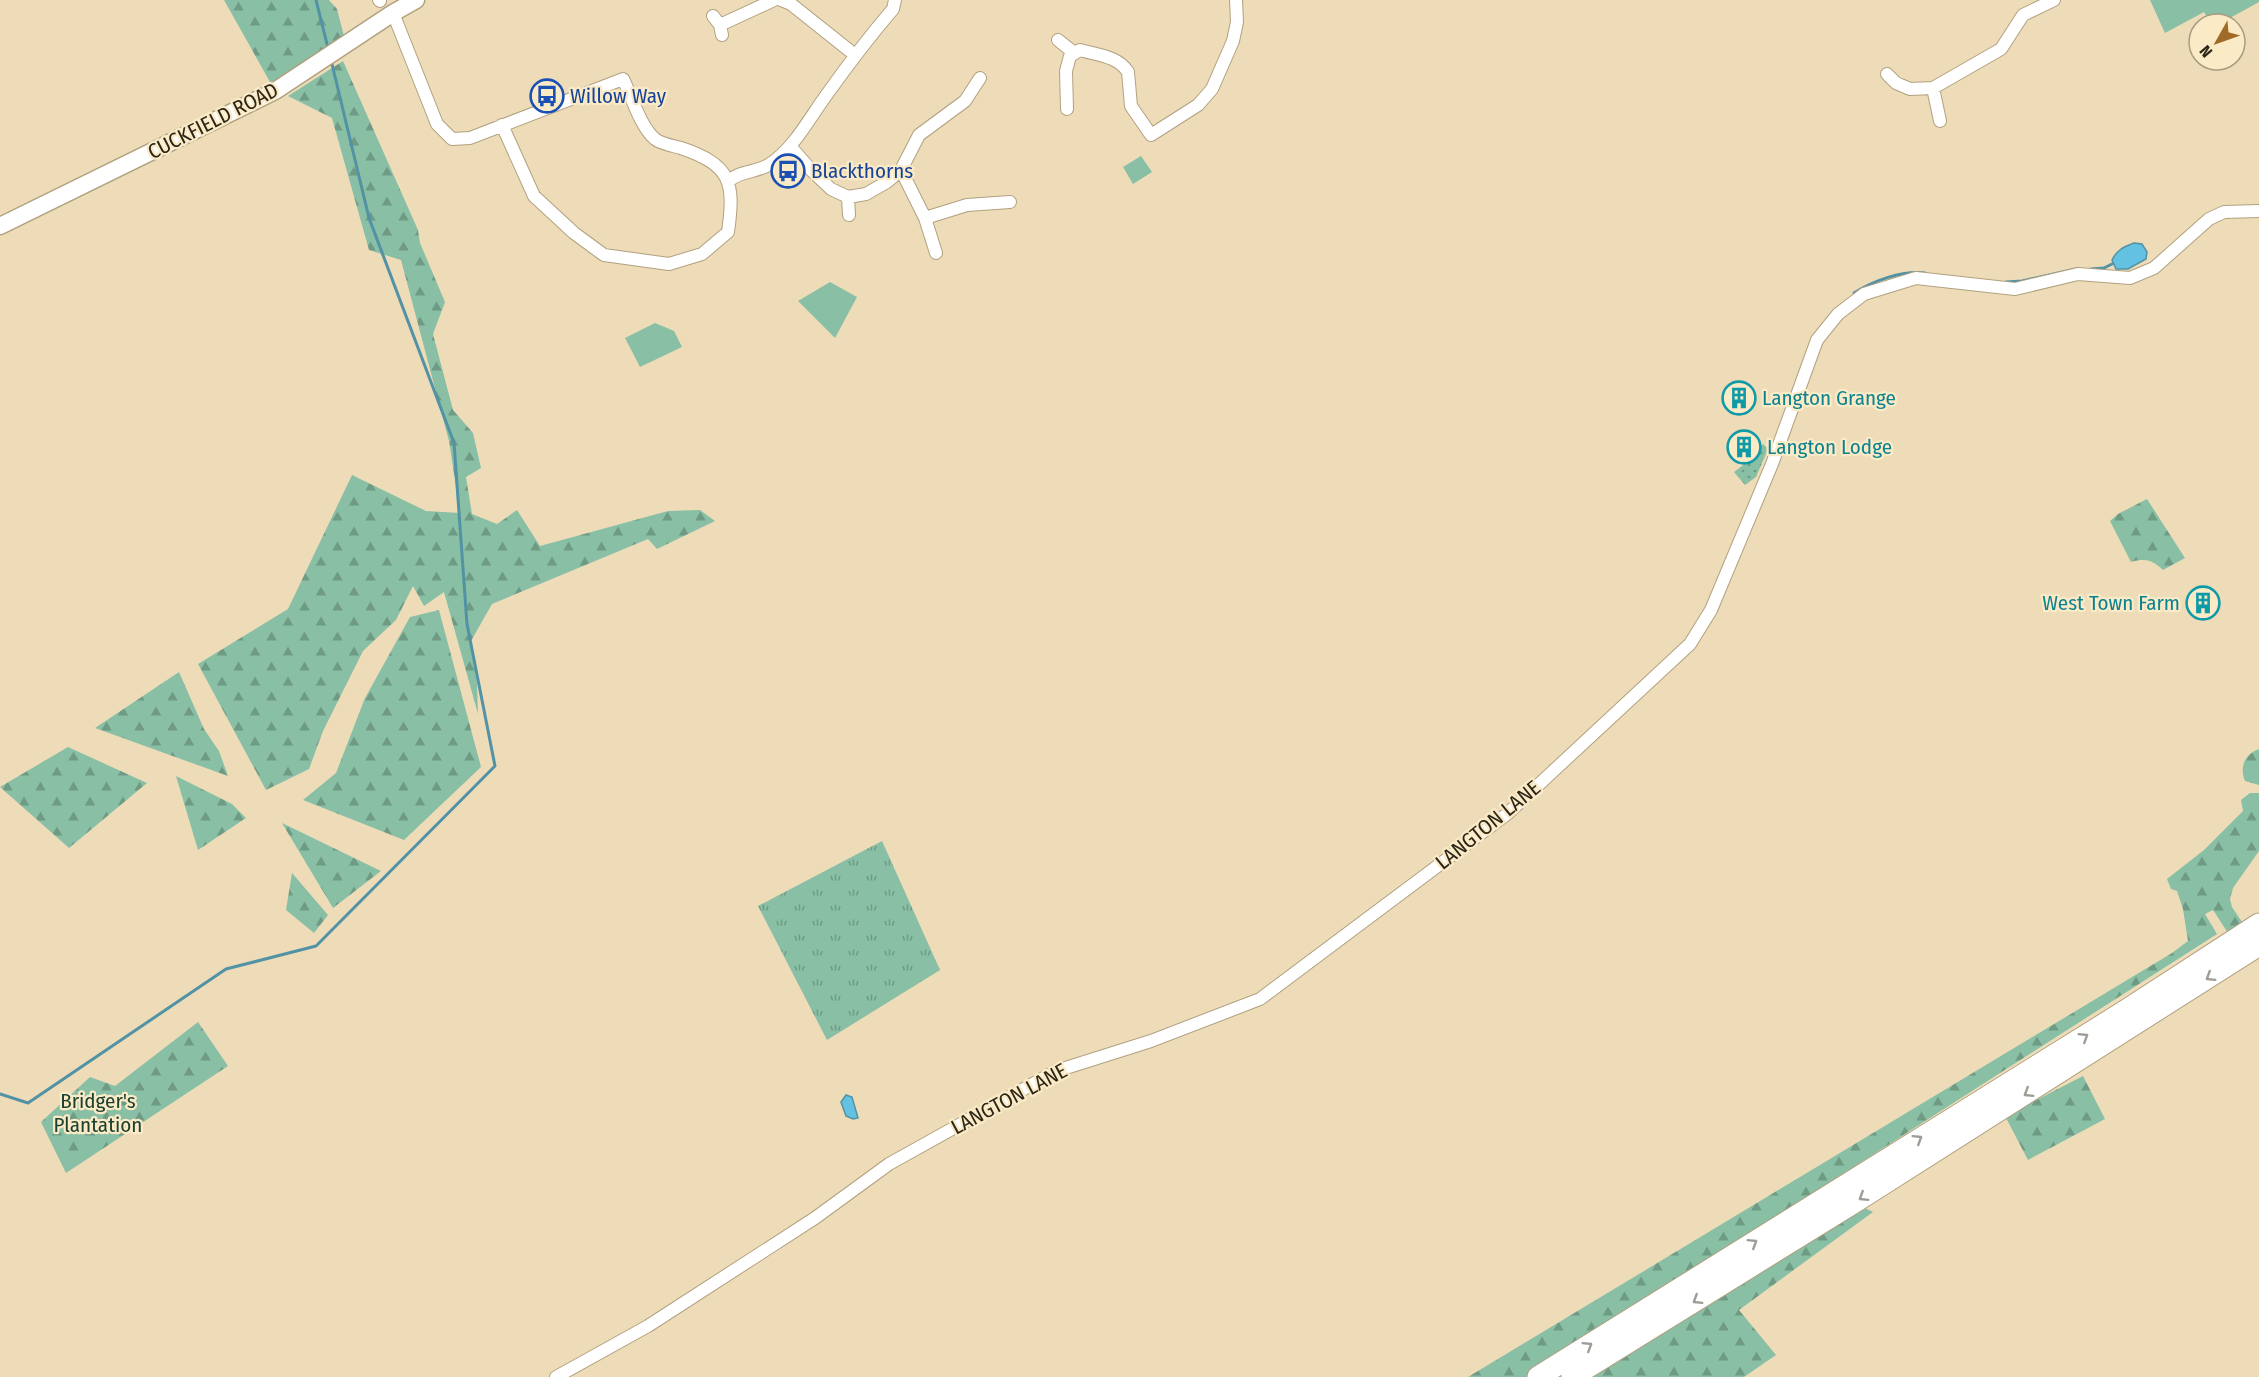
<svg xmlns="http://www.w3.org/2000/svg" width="2259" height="1377" viewBox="0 0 2259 1377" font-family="'Fira Sans Condensed',sans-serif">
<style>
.grass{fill:url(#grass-tufts)}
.forest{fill:url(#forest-firs)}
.park{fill:#88bfa5}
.garden{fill:url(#garden-dots)}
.water{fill:#63c1e2;stroke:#5292a5;stroke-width:1.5}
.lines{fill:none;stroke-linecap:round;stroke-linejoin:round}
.stream{stroke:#5292a5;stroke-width:3}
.street-casing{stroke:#b1a17f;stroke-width:14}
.secondary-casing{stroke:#b1a17f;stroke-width:19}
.highway-casing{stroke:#b1a17f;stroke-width:23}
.street{stroke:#fff;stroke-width:12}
.secondary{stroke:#fff;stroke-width:16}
.highway{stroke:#fff;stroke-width:21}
.oneway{stroke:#a09d97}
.labels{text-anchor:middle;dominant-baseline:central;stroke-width:4.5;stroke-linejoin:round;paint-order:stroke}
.transit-label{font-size:21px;fill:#164399;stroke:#fbeac6;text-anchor:start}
.street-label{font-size:21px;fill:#2c2618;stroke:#fbeac6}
.culture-label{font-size:21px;fill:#0d838f;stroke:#fbeac6;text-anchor:start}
.park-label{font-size:21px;fill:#1b4131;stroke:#fbeac6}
</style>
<defs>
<pattern id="grass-tufts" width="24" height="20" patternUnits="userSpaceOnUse" patternTransform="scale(1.5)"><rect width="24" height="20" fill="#88bfa5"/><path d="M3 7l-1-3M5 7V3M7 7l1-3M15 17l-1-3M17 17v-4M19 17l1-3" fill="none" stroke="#6f9b85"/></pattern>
<pattern id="forest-firs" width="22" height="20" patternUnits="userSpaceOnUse" patternTransform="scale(1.5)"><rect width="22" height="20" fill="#88bfa5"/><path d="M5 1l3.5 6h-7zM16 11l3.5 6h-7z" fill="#6f9b85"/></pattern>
<pattern id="garden-dots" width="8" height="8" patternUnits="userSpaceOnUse" patternTransform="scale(1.5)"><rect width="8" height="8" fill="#88bfa5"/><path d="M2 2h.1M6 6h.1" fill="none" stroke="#6f9b85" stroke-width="1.8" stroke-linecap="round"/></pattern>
</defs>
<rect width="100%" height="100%" fill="#eedcb9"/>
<path class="grass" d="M882,841L940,970L827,1040L758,906Z"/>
<path class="forest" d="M224,0H329L337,9L346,44L275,91Z
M343,61L418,230L420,243L445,302L433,334L453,410L473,433L481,468L466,477L472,514L497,524L517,510L540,546L668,511L700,510L715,521L657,549L648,539L492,604L471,641L477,683L478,714L444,592L424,606L413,586L396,620L363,651L323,731L309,769L266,790L198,664L288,609L352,475L426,511L460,513L449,441L401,260L369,250L332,118L288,96Z
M2147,499L2185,558L2163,570C2152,560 2146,558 2131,562L2110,521L2118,514Z
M439,610L481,767L404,840L303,800L336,773L365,698L410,617Z
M179,672L204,729L219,751L228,776L95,728Z
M68,747L147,783L69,848L0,787Z
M2259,749V785L2245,781C2239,767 2245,754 2259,749Z
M176,776L232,804L246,818L198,850Z
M2250,793H2259V851L2233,888L2230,899L2232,907L2242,922L2228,933L2213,910L2205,914L2217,934L1526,1377H1468L2172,953L2188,941L2183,909L2177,891L2171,889L2167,879L2204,850L2243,811L2241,800Z
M282,823L381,871L333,908Z
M292,873L328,915L314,933L286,910Z
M198,1022L228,1066L66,1173L41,1122L90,1077L115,1086Z
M2083,1076L2105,1119L2028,1160L2005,1116Z
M1865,1208L1873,1212L1739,1310L1776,1355L1744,1377H1593Z"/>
<path class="park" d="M2150,0H2259V2L2219,24H2211L2204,12L2165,33Z
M1141,156L1152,172L1133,184L1123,167Z
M830,282L857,297L835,338L798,301Z
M655,323L674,331L682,347L640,367L625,338Z"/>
<path class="garden" d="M1763,444L1768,449L1756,477L1745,485L1734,472L1747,462L1745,459Z"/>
<path class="water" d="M2134,243L2142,244L2147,252L2146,259L2128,269H2116L2112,260C2117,250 2123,247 2134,243Z
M846,1095L852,1097L858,1118L853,1119L846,1116L841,1102Z"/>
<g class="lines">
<path class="stream" d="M316,0L328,48
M2091,269L2104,268L2112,264
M2006,282L2022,281L2076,269
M1854,293C1873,281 1902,270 1925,273
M0,1094L28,1103L226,969L316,946L495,766L467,624L454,443L369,218L331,60"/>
<defs>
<path id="street" d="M379,0L380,1
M781,0L791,4L855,55
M393,13L437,124L452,139L470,138L623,79C631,95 641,128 655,139C661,144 674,146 681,148C731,165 735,182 728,232L702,254L669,264L604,255L574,233L534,196L502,125
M713,16L720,25L722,35
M720,25L774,0
M1058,40L1073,52
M1887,74L1896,83L1910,89L1933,88L2001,49L2023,15L2054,0
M1933,88L1940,121
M1067,109L1066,71L1070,56L1080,50C1097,55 1118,56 1128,72L1131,106L1151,135L1198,105L1212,89L1233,41L1237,22L1236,0
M790,146L812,171L831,189L848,197L866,194L887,182L901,170L919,135L965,101L980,78
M901,170L925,218L936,253
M729,181C740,170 757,173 770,164C794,148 809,119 825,97C847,66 869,37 893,9L895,0
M848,197L849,215
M925,218L967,205L1010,202
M556,1377L648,1326L815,1218L889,1164L1056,1071L1151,1041L1260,999L1507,814L1690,644L1711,610L1772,464L1817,340L1838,314L1864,294L1916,278L2015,289L2078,274L2130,278L2154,268L2209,219L2224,212L2259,211"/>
<path id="secondary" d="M0,226L275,91L393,13L416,0"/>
<path id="highway" d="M1538,1377L2125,1011L2259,924
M1572,1377L1858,1200L2259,945"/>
</defs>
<use href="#street" class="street-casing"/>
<use href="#secondary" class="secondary-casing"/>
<use href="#highway" class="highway-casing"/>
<use href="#street" class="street"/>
<use href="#secondary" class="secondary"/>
<use href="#highway" class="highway"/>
</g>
<defs><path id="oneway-chevron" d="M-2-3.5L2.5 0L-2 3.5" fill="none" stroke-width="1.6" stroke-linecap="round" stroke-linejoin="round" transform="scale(1.5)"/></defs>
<g class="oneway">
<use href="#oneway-chevron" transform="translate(2210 977) rotate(148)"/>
<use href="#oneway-chevron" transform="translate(2084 1037) rotate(-32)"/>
<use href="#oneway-chevron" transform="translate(2028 1093) rotate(148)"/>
<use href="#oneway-chevron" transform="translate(1918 1139) rotate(-32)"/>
<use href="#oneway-chevron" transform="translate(1863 1197) rotate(148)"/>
<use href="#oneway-chevron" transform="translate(1753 1243) rotate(-32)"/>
<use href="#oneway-chevron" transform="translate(1697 1300) rotate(148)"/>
<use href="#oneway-chevron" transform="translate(1588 1346) rotate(-32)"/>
</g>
<defs>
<symbol id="bus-ring" viewBox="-11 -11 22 22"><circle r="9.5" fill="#fbeac6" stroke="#1a4fb4" stroke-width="1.5"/><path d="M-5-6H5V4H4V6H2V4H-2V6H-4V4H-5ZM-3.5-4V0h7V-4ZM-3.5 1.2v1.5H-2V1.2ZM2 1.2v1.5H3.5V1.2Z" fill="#1a4fb4"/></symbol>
<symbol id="building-ring" viewBox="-11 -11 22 22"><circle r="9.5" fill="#fbeac6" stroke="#0f9aa8" stroke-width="1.5"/><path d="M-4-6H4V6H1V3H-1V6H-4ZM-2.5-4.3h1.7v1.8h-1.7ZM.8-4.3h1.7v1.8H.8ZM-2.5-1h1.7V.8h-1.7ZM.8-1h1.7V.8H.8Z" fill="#0f9aa8"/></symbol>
</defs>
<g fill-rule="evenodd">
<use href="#bus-ring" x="528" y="77" width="38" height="38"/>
<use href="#bus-ring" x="769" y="152" width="38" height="38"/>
<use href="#building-ring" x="1720" y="379" width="38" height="38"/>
<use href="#building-ring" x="1725" y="428" width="38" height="38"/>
<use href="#building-ring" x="2184" y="584" width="38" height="38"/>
</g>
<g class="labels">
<g class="transit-label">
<text x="570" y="96">Willow Way</text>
<text x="811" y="171">Blackthorns</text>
</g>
<g class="street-label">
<text transform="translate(213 121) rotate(-27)">CUCKFIELD ROAD</text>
<text transform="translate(1488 825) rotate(-39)">LANGTON LANE</text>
<text transform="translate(1009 1099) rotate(-28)">LANGTON LANE</text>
</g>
<g class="culture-label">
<text x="1762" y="398">Langton Grange</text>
<text x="1767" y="447">Langton Lodge</text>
<text x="2180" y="603" text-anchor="end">West Town Farm</text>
</g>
<g class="park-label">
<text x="98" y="1101">Bridger's<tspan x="98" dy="24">Plantation</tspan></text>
</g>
</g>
<g transform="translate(2217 42) rotate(230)"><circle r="28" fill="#fbeac6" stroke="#a89c80" stroke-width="1.5"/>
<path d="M0-4.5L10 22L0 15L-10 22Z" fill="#a16a26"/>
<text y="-9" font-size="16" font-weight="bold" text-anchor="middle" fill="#2c2618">N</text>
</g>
</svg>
